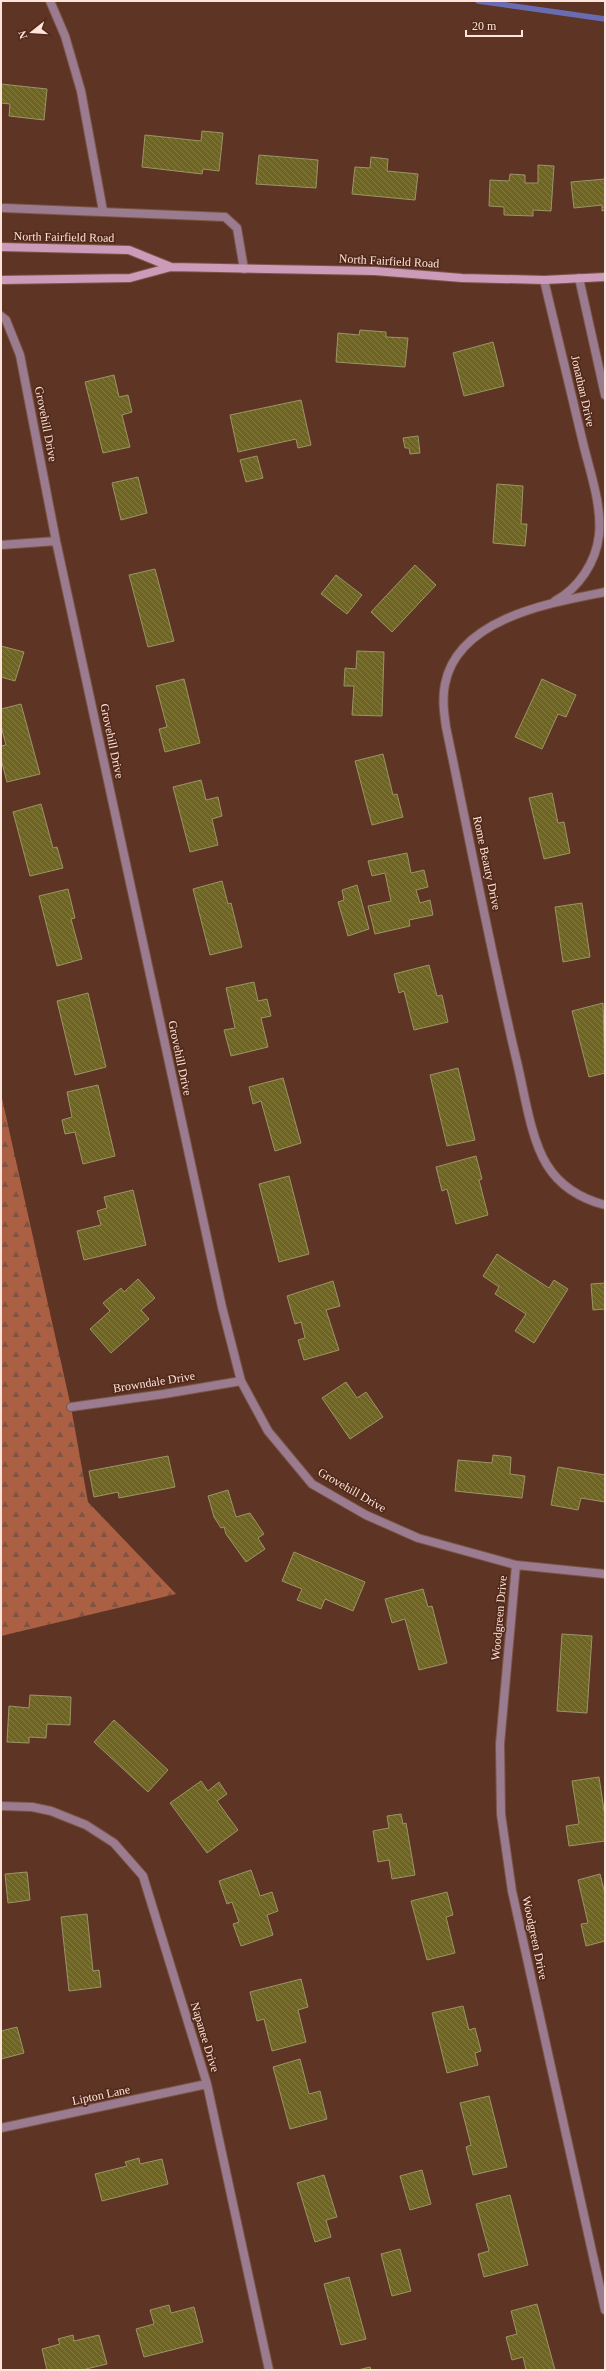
<svg xmlns="http://www.w3.org/2000/svg" width="606" height="2371" viewBox="0 0 606 2371" font-family="'Times New Roman',serif">
<style>
.forest{fill:url(#forest-firs)}
.lines{fill:none;stroke-linecap:round;stroke-linejoin:round}
.stream{stroke:#696cb2;stroke-width:5.5}
.building{fill:url(#building-back-hatch);stroke:#9b9466}
.service-casing{stroke:#7b5446;stroke-width:10}
.minor-casing{stroke:#7b5446;stroke-width:10}
.secondary-casing{stroke:#7b5446;stroke-width:10}
.service{stroke:#9b7b8f;stroke-width:8}
.minor{stroke:#9b7b8f;stroke-width:8}
.secondary{stroke:#cd9bba;stroke-width:8}
.labels{text-anchor:middle;dominant-baseline:central;stroke-width:3.5;stroke-linejoin:round;paint-order:stroke}
.street-label{font-size:12px;fill:#fee4da;stroke:#522a1b}
</style>
<defs>
<pattern id="forest-firs" width="22" height="20" patternUnits="userSpaceOnUse"><rect width="22" height="20" fill="#ac6043"/><path d="M5 1l3.5 6h-7zM16 11l3.5 6h-7z" fill="#815342"/></pattern>
<pattern id="building-back-hatch" width="6" height="6" patternUnits="userSpaceOnUse"><rect width="6" height="6" fill="#6f6523"/><path d="M-1 5l2 2M0 0l6 6M5-1l2 2" fill="none" stroke="#857b42"/></pattern>
</defs>
<rect width="100%" height="100%" fill="#5e3525"/>
<path class="forest" d="M1,1094L71,1407L88,1502L176,1594L1,1636Z"/>
<g class="lines">
<path class="stream" d="M478,1L605,19"/>
</g>
<path class="building" d="M1,84L47,89L44,120L9,116L10,104L1,103Z
M202,131L223,133L219,171L203,169L202,174L142,167L145,135L201,141Z
M259,155L318,160L316,188L256,184Z
M371,157L388,159L387,171L418,174L415,200L352,194L355,167L370,168Z
M538,165L554,166L551,211L533,210V216L504,215V207L489,206L490,180L509,181L510,174L525,175V183H538Z
M605,179V210L602,211V205L574,208L571,182Z
M360,330L386,332V337L408,338L405,367L336,362L338,333L359,335Z
M493,342L504,386L464,396L453,353Z
M114,375L119,397L128,395L132,412L122,415L130,447L103,453L85,382Z
M301,400L311,445L298,448L296,439L238,452L230,415Z
M418,436L420,453L410,454L409,448H405L403,438Z
M257,456L263,478L246,482L240,460Z
M138,477L147,513L121,520L112,483Z
M497,484L523,486L521,524H527L525,546L493,543Z
M415,565L436,585L392,632L371,612Z
M155,569L174,641L148,647L129,575Z
M336,575L362,595L347,614L321,594Z
M1,646L24,652L15,681L1,677Z
M357,651L384,652L382,716L352,715L354,686H344L345,668L356,669Z
M184,679L200,743L165,752L159,729L167,727L156,686Z
M542,679L576,695L566,717L558,714L542,749L515,737Z
M21,704L40,774L7,782L1,759V746L6,745L1,726V709Z
M383,754L393,795L397,794L403,817L372,825L355,761Z
M201,780L206,800L218,797L222,816L212,819L218,845L190,852L173,787Z
M552,793L558,823L564,822L570,853L544,859L529,798Z
M41,804L53,848L57,847L63,868L30,876L13,812Z
M407,853L411,873L424,870L428,887L416,890L420,903L430,900L433,915L409,920L410,926L375,934L368,906L391,901L385,873L372,876L368,861Z
M222,881L228,904L231,903L242,947L210,955L193,889Z
M357,885L369,929L348,936L338,902L344,900L342,890Z
M68,889L75,918L71,919L82,959L57,966L39,896Z
M582,903L590,957L563,962L555,907Z
M429,965L437,996L442,995L448,1022L414,1030L404,991L399,993L394,974Z
M254,982L258,1001L267,999L271,1016L261,1018L268,1047L231,1056L224,1030L235,1028L226,988Z
M88,993L106,1067L75,1075L57,1001Z
M603,1003L605,1073L589,1077L572,1011Z
M458,1068L475,1140L447,1146L430,1075Z
M283,1078L301,1143L275,1151L261,1101L253,1104L249,1087Z
M98,1085L115,1156L83,1164L75,1132L65,1134L62,1120L72,1117L67,1092Z
M476,1156L482,1179L479,1180L488,1215L456,1224L447,1189L442,1191L436,1167Z
M289,1176L309,1254L279,1262L259,1184Z
M133,1190L146,1245L84,1260L77,1231L101,1225L97,1211L107,1208L104,1197Z
M497,1254L549,1288L554,1280L568,1289L534,1343L515,1331L526,1314L495,1294L499,1287L483,1276Z
M138,1279L155,1298L141,1310L149,1319L111,1353L90,1329L110,1311L103,1303L121,1288L124,1292Z
M333,1281L340,1306L326,1310L339,1350L304,1360L298,1340L305,1338L301,1322L295,1324L287,1296Z
M605,1283V1309L593,1310L591,1284Z
M346,1382L357,1398L366,1392L383,1417L350,1439L322,1398Z
M493,1455L511,1457L510,1474L525,1476L522,1498L455,1491L458,1460L492,1463Z
M168,1456L175,1487L119,1498L118,1492L94,1497L89,1471Z
M558,1467L605,1475V1502L581,1498L578,1510L551,1505Z
M228,1490L236,1517L250,1513L264,1534L258,1538L265,1549L246,1562L226,1534L224,1527L221,1528L214,1517L208,1496Z
M294,1552L365,1582L353,1611L325,1599L321,1609L297,1600L302,1589L282,1581Z
M423,1589L428,1607L432,1606L447,1663L419,1670L405,1619L392,1623L385,1599Z
M562,1634L592,1636L587,1713L557,1711Z
M30,1695L71,1697L70,1725L47,1724L46,1738L29,1737V1743L7,1742L9,1706L29,1708Z
M114,1720L168,1770L148,1792L94,1742Z
M599,1777L605,1817V1841L569,1846L566,1826L579,1824L572,1781Z
M201,1781L208,1791L219,1782L227,1794L217,1801L238,1830L207,1853L170,1803Z
M401,1814L403,1824L406,1823L415,1875L392,1879L389,1860L378,1862L373,1831L389,1828L387,1816Z
M251,1870L260,1896L272,1892L278,1911L267,1915L273,1935L241,1946L233,1924L239,1922L232,1902L227,1904L219,1881Z
M27,1872L30,1900L8,1903L5,1874Z
M600,1874L605,1894V1941L586,1946L581,1924L588,1923L578,1880Z
M447,1892L453,1915L446,1917L455,1953L427,1960L411,1901Z
M87,1914L93,1971L99,1970L101,1987L69,1991L61,1917Z
M301,1979L308,2007L298,2010L306,2042L272,2051L264,2019L257,2021L250,1992Z
M463,2006L469,2030L475,2028L481,2051L475,2053L478,2065L447,2073L432,2013Z
M17,2027L24,2053L1,2059V2031Z
M300,2059L309,2094L320,2091L327,2119L290,2129L273,2067Z
M489,2096L507,2167L473,2175L466,2147L471,2145L460,2103Z
M139,2158L140,2164L162,2159L168,2184L102,2201L95,2174L127,2166L125,2162Z
M422,2170L431,2204L410,2210L400,2176Z
M324,2175L337,2217L326,2220L331,2237L315,2242L297,2183Z
M510,2195L528,2265L484,2277L478,2254L489,2251L476,2204Z
M400,2249L411,2291L392,2296L381,2254Z
M349,2277L366,2339L341,2345L324,2284Z
M537,2304L555,2370H526L523,2357L512,2360L506,2337L517,2334L511,2311Z
M169,2305L171,2313L194,2307L203,2342L144,2357L136,2329L154,2324L150,2310Z
M73,2335L74,2341L99,2335L107,2364L82,2370H47L42,2349L60,2344L58,2339Z
M370,2367L371,2370H358Z"/>
<g class="lines">
<defs>
<path id="service" d="M50,1L65,36L81,91L103,211
M4,208L225,217L237,228L244,269"/>
<path id="minor" d="M579,278L605,395
M544,280C557,334 570,388 583,443C590,472 602,505 599,535C596,562 579,588 555,601
M1,316L6,320L20,355L56,541L222,1307L241,1381L268,1431L312,1484L366,1515L418,1538L516,1565L605,1574
M1,545L56,541
M605,592C550,603 458,618 445,684C442,699 444,713 446,727C469,837 490,948 516,1058C524,1089 530,1138 547,1165C560,1186 582,1199 605,1205
M71,1407L164,1394L241,1381
M516,1565L500,1744L501,1814L512,1891L605,2310
M1,1806L32,1807L51,1811L86,1825L114,1843L143,1876L207,2084L269,2370
M1,2128L207,2084"/>
<path id="secondary" d="M1,247L129,250L171,267
M1,280L130,278L171,267L375,271L462,278L544,280L605,277"/>
</defs>
<use href="#service" class="service-casing"/>
<use href="#minor" class="minor-casing"/>
<use href="#secondary" class="secondary-casing"/>
<use href="#service" class="service"/>
<use href="#minor" class="minor"/>
<use href="#secondary" class="secondary"/>
</g>
<g class="labels">
<g class="street-label">
<text transform="translate(64 237) rotate(1)">North Fairfield Road</text>
<text transform="translate(389 261) rotate(3)">North Fairfield Road</text>
<text transform="translate(583 391) rotate(77)">Jonathan Drive</text>
<text transform="translate(46 424) rotate(79)">Grovehill Drive</text>
<text transform="translate(112 741) rotate(78)">Grovehill Drive</text>
<text transform="translate(487 863) rotate(78)">Rome Beauty Drive</text>
<text transform="translate(180 1058) rotate(78)">Grovehill Drive</text>
<text transform="translate(154 1382) rotate(-9)">Browndale Drive</text>
<text transform="translate(352 1490) rotate(30)">Grovehill Drive</text>
<text transform="translate(499 1618) rotate(-85)">Woodgreen Drive</text>
<text transform="translate(535 1938) rotate(78)">Woodgreen Drive</text>
<text transform="translate(205 2037) rotate(73)">Napanee Drive</text>
<text transform="translate(101 2095) rotate(-12)">Lipton Lane</text>
</g>
</g>
<rect width="606" height="2371" fill="none" stroke="#fee4da" stroke-width="4"/>
<g transform="translate(32 32) rotate(253)" stroke="#522a1b" stroke-width="3" paint-order="stroke">
<path d="M0-3L7 15L0 10L-7 15Z" fill="#fee4da"/>
<text y="-6" font-size="11" font-weight="bold" text-anchor="middle" fill="#fee4da">N</text>
</g>
<path d="M466 30v6h56v-6" fill="none" stroke="#fee4da" stroke-width="2"/>
<text x="472" y="30" font-size="12" fill="#fee4da" stroke="#522a1b" stroke-width="3" paint-order="stroke">20 m</text>
</svg>
